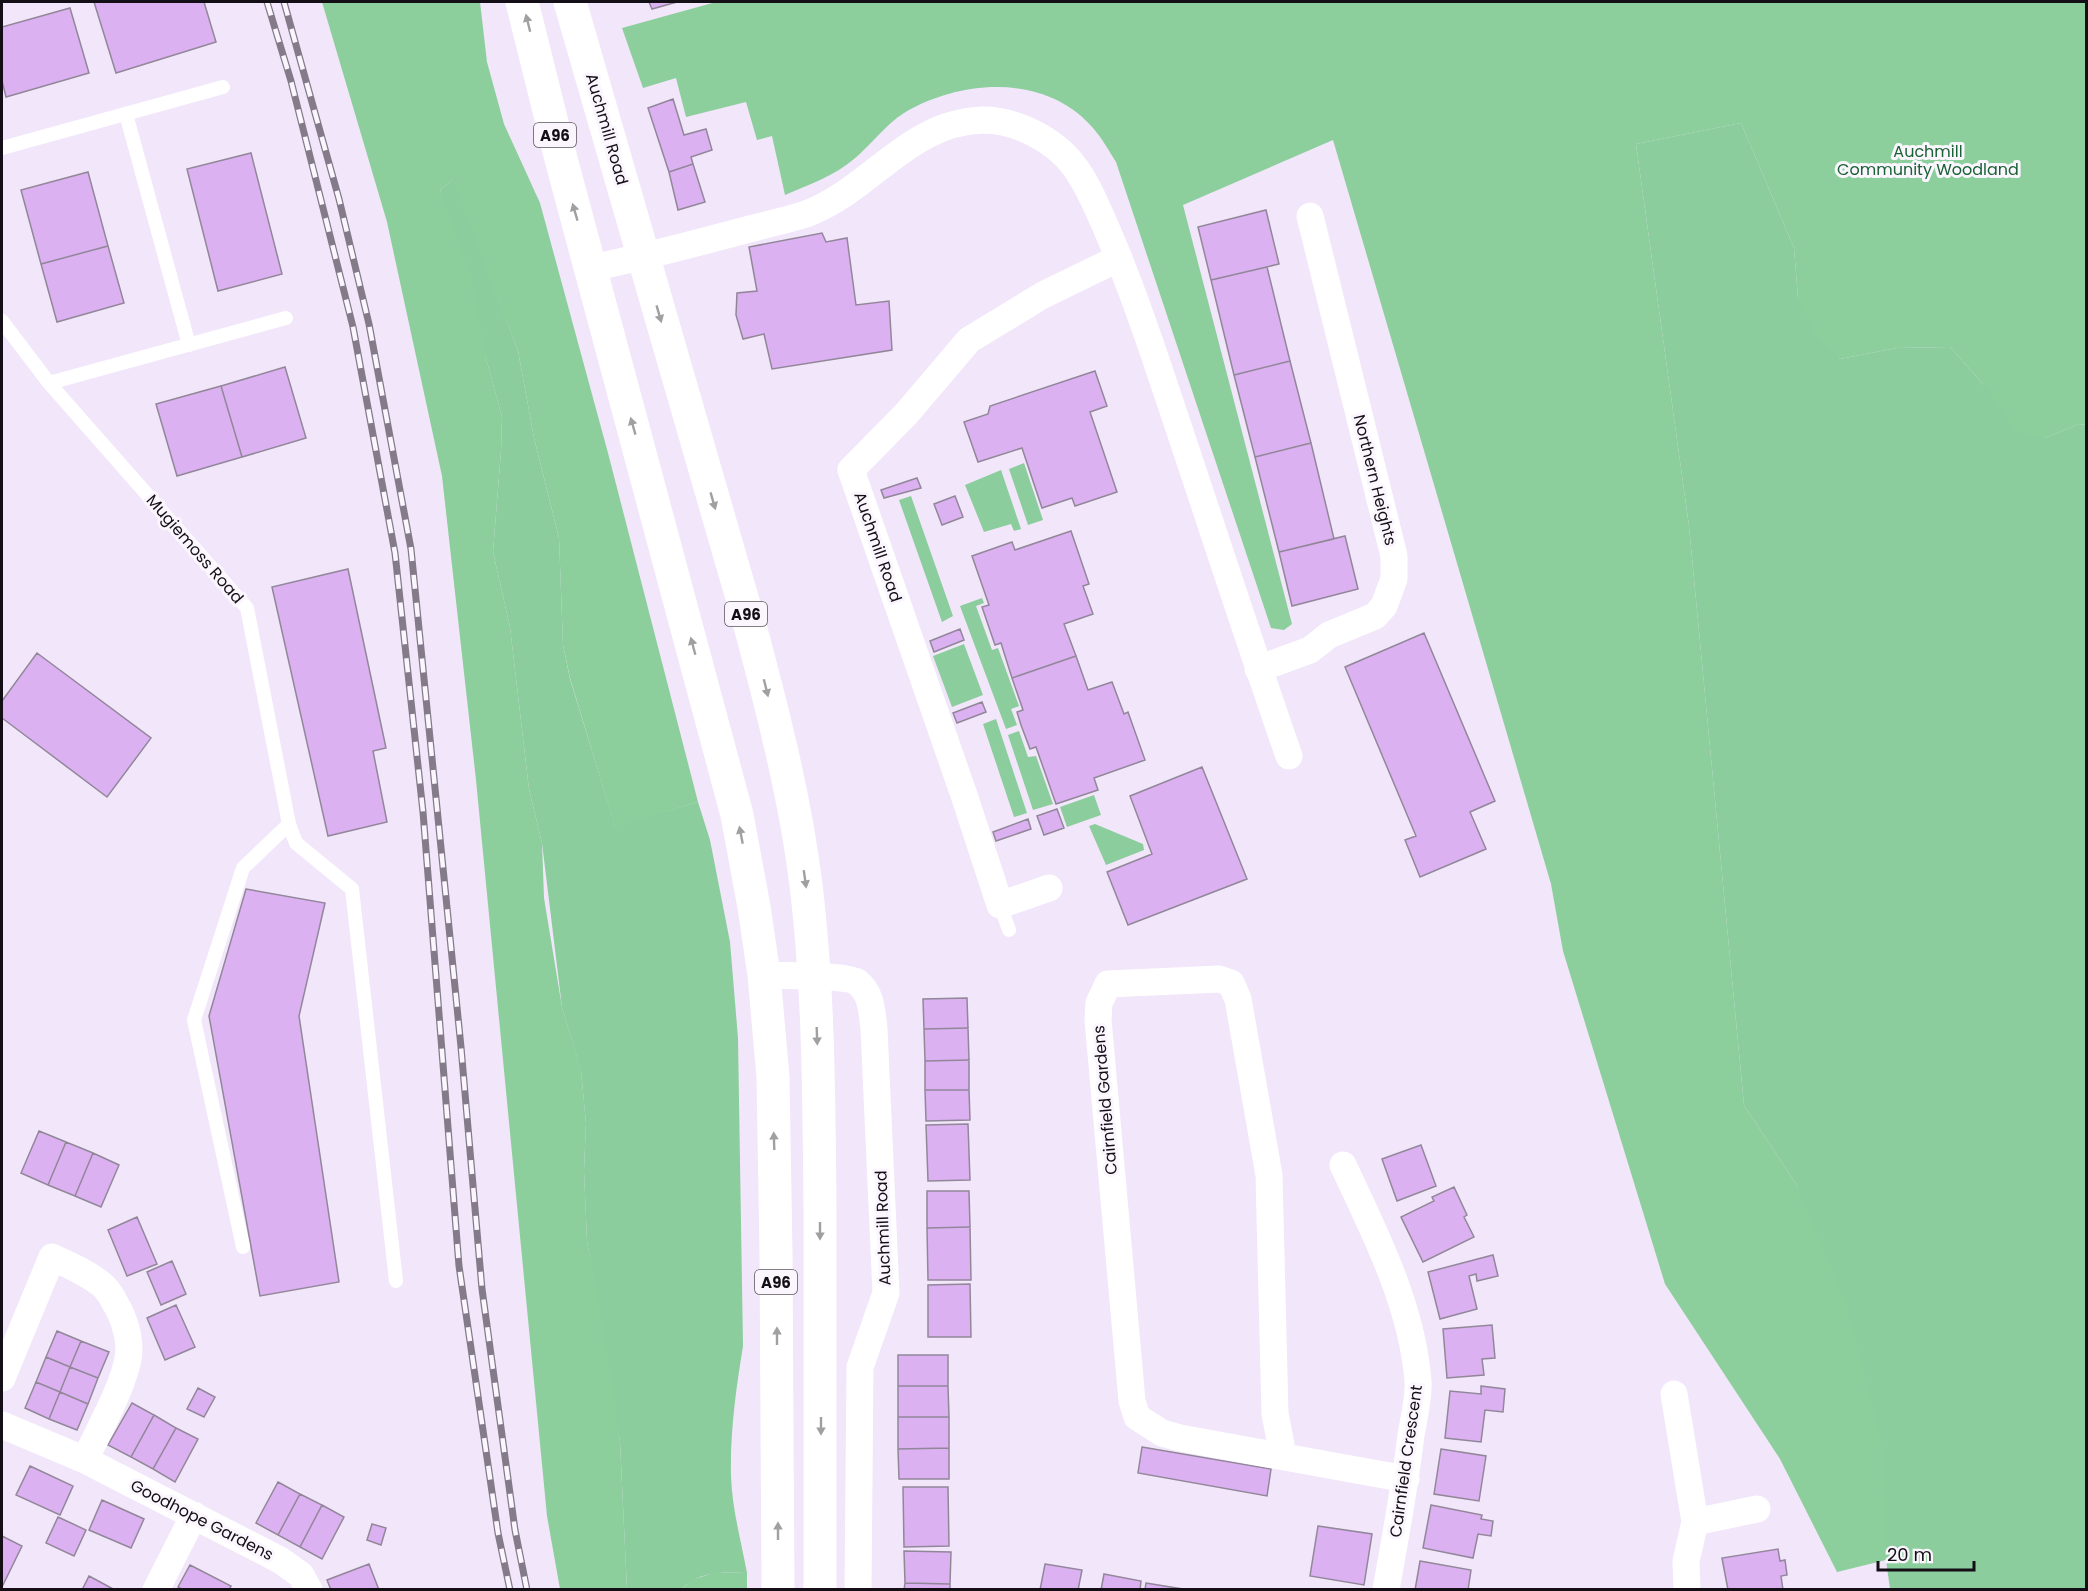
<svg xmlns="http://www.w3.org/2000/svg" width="2088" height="1591" viewBox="0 0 2088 1591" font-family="Poppins,sans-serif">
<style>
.green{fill:#8bcd9c}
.forest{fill:#8ccf9d}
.building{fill:#dbb1f2;stroke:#928799;stroke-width:1.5}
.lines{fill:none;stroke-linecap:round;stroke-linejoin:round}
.service{stroke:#fff;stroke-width:14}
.minor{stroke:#fff;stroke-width:27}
.primary{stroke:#fff;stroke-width:33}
.rail-casing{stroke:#837b89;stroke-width:7}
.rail{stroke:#fbf6fe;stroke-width:4.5;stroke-dasharray:14;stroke-linecap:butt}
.oneway{fill:#a19fa2}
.labels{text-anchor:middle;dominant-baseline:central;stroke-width:6;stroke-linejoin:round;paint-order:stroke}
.shield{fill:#fbf6fe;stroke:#59545c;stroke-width:1.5}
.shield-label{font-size:15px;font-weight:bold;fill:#140f16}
.street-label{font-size:16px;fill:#140f16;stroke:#fbf6fe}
.park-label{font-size:16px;fill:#186234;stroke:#fbf6fe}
</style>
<rect width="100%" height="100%" fill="#f2e6fa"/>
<path class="green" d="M1741,123L1794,248L1798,298L1840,359L1897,348L1950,347L1983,384L2045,438L2079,424L2086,425V1589H1890L1886,1560L1797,1185L1744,1105L1689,526L1636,144Z
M454,179L518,351L534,438L559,538L563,645L570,679L615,826L698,802L710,840L730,942L738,1038L743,1346C736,1389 730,1432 731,1476C732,1508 741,1541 747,1573C721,1573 702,1570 682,1589H627L620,1442L587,1241L584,1171L586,1123L581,1071L562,1007L542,843L529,789L510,627L493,552L501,451L502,417L440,190Z
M1024,463L1043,520L1028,525L1009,469Z
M1001,470L1021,529L1014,531L1011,524L984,532L965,485Z
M911,496L953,616L942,622L899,500Z
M982,598L984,603L976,606L992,650L998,648L1019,706L1011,709L1017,725L1006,729L960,606Z
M964,644L983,695L952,707L933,656Z
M996,719L1027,813L1014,817L983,724Z
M1019,731L1028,757L1036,756L1053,804L1033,810L1008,735Z
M1094,795L1101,815L1067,827L1060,807Z
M1095,824L1143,844L1144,850L1106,865L1089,826Z"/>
<path class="forest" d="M322,2H480L487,62L504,124L540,203L608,453L698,802L615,827L570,678L563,645L559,538L534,438L518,351L453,180L440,190L472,278L486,358L502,417L501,451L493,552L510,627L529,789L542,843L544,898L562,1007L581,1070L586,1123L584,1171L587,1241L611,1373L620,1442L627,1589H560L547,1516L476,780L442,476L387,222Z
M716,2H2086V425L2079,424L2045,438L2016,432L1983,384L1950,347L1897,348L1840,359L1814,333L1798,298L1794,248L1741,123L1636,144L1689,526L1744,1105L1797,1185L1845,1301L1884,1452L1886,1560L1837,1572L1780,1459L1665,1284L1563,951L1551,884L1333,140L1183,205L1292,624L1284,630L1271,628L1116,162C1109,151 1102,138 1093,128C1046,73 961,79 904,113C885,125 871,145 854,159C834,176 808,185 785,195L772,136L757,140L746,102L686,117L676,78L643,88L622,28Z
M713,1573H747V1589H682L692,1580Z"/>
<path class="building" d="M94,2H204L216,42L116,73Z
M649,2H677L652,9Z
M70,8L89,73L6,97L2,81V27Z
M673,99L684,135L706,129L712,150L691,157L693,164L669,172L648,108Z
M251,153L282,274L218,291L187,169Z
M693,164L705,202L678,210L669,172Z
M88,172L108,246L41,264L21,190Z
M1266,210L1279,264L1211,280L1198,227Z
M822,233L826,242L847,238L856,305L889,301L892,350L772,369L764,334L743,339L736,315L737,293L757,291L749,247Z
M108,246L124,303L57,322L41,264Z
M1267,267L1290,361L1234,375L1211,280Z
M1290,361L1311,443L1255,457L1234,375Z
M285,367L306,438L242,457L221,386Z
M1095,371L1107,406L1090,412L1117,492L1075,506L1072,498L1042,508L1022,448L978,462L964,422L988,414L990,406Z
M221,386L242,457L177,476L156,404Z
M1311,443L1334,539L1279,552L1255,457Z
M917,478L921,488L884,498L881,490Z
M955,496L963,517L942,525L934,504Z
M1071,531L1089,584L1083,586L1093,614L1064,624L1076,656L1012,678L1001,643L995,645L982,607L989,605L972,556L1012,542L1015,550Z
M1345,536L1358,589L1292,606L1279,552Z
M348,569L386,748L373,751L387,822L328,836L272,587Z
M960,629L964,640L934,652L930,641Z
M1424,633L1495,801L1470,812L1486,849L1420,877L1405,840L1416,836L1345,667Z
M37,653L151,738L107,797L2,718V701Z
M1076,656L1088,690L1112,682L1124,714L1128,712L1145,760L1094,778L1098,790L1056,804L1036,747L1030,749L1021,725L1017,712L1023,710L1012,678Z
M982,702L986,712L957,723L953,713Z
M1202,767L1247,879L1128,925L1107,872L1152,854L1130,796Z
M1057,809L1064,828L1044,835L1037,816Z
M1028,819L1031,829L996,841L993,832Z
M246,889L325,903L299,1016L339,1282L260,1296L209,1016Z
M967,998L968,1028L924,1029L923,999Z
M968,1028L969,1060L925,1061L924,1029Z
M969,1060V1090H925V1061Z
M925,1090H969L970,1120L926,1121Z
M968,1124L970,1180L928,1181L926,1125Z
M39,1131L66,1142L48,1185L21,1173Z
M66,1142L93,1153L75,1196L48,1185Z
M1421,1145L1436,1186L1397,1201L1382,1159Z
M93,1153L119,1165L101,1207L75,1196Z
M1454,1187L1467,1215L1464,1217L1474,1237L1423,1262L1401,1217L1434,1201L1432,1197Z
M927,1191H969L970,1227L927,1228Z
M137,1217L157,1264L127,1276L108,1230Z
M970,1227L971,1280H928L927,1228Z
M1493,1255L1498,1276L1477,1281L1476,1274L1469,1276L1477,1309L1440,1319L1428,1272Z
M172,1261L186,1294L161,1305L147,1272Z
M970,1284L971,1337H928V1285Z
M176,1305L195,1347L165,1360L147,1318Z
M1492,1325L1495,1358L1482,1359L1484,1375L1447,1378L1443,1329Z
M57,1331L81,1341L70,1367L46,1357Z
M81,1341L109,1352L98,1378L70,1367Z
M898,1355H948V1386H898Z
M46,1357L70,1367L60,1392L36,1382Z
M70,1367L98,1378L88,1404L60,1392Z
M36,1382L60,1392L49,1419L25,1408Z
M898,1386H948L949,1417H898Z
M1481,1386L1505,1389L1503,1412L1485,1410L1481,1442L1445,1438L1450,1391L1481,1394Z
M198,1388L215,1397L204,1417L187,1409Z
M60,1392L88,1404L77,1430L49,1419Z
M132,1403L154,1415L131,1457L108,1445Z
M154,1415L176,1428L153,1469L131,1457Z
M898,1417H949V1448L898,1449Z
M176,1428L198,1439L175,1482L153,1469Z
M1142,1447L1271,1469L1267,1496L1138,1473Z
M949,1448V1479H899L898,1449Z
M1441,1449L1486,1456L1479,1501L1434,1494Z
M30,1466L73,1486L60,1515L16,1495Z
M278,1482L300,1494L278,1535L256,1523Z
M903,1487H948L949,1546L904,1547Z
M300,1494L322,1505L300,1547L278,1535Z
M102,1500L144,1519L131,1548L89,1530Z
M322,1505L344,1517L322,1559L300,1547Z
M1431,1505L1482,1515L1481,1519L1493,1521L1491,1536L1478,1534L1473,1558L1423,1548Z
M58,1517L86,1530L74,1556L46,1543Z
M372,1524L386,1528L381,1545L367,1540Z
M1318,1526L1372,1534L1364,1585L1310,1576Z
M2,1536L22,1546L2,1587Z
M1778,1549L1780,1561L1785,1560L1787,1575L1781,1576L1783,1590H1728L1722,1558Z
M904,1551L951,1552L950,1584L905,1583Z
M1420,1561L1471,1570L1468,1590H1415Z
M369,1564L379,1590H331L327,1580Z
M1045,1564L1082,1570L1078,1590H1040Z
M190,1565L231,1586L229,1590H183L178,1587Z
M1104,1574L1141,1581L1140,1590H1101Z
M89,1576L115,1590H82Z
M905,1583L950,1584V1590H904Z
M1146,1583L1183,1589L1145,1590Z"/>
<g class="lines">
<path class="service" d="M126,114L189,345
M2,148L223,87
M2,321L49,383L247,608L289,824L296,843L352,889L396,1281
M49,383L286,318
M1000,905L1009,930
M243,1247L194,1020L243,868L289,824"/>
<path class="minor" d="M591,268C641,258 689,245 738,232C760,226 784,221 806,214C871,190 908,122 983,120C1016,120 1055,140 1074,166C1087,183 1095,203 1104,223C1126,272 1144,324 1161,375C1204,502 1245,630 1289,756
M1258,669L1310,650L1329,635L1375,616L1384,606L1394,579V556L1310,216
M1049,888L1000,905L965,798L851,470L907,413L969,340L1043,295L1119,258
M764,975C781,976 846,975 857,982C872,993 872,1013 874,1029L886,1293L860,1367L858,1590
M1219,979L1231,983L1238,999L1269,1175L1275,1414L1281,1444L1279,1456L1180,1438L1162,1433L1137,1417L1132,1401L1098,1020L1099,1003L1108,984Z
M1343,1165C1375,1233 1412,1305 1418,1381C1419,1398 1414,1418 1411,1435C1405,1487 1395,1538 1386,1590
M2,1378L52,1257C69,1265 86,1272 101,1284C109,1290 114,1301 119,1310C126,1324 131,1343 128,1359C122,1390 98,1431 85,1460
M1674,1394L1695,1522L1686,1561L1687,1590
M2,1425L85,1460L280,1560L301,1575L309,1590
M1279,1456L1406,1479
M1695,1522L1757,1509
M156,1590L194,1515"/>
<path class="primary" d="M522,2L561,159L737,815L754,907L764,975L773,1077L776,1254L778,1590
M570,2L749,622C772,708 795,796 806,885C819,993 819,1103 820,1212C820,1338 820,1464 820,1590"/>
<defs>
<path id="rail" d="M267,2L291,81L353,327L395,553L423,812L459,1266L498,1533L510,1590
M284,2L339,199L369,324L411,549L461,1047L482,1289L515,1530L527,1590"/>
</defs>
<use href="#rail" class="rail-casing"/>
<use href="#rail" class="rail"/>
</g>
<defs><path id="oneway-solid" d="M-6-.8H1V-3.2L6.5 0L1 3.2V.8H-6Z" transform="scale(1.5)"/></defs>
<g class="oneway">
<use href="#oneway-solid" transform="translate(528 23) rotate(-104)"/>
<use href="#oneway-solid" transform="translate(575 212) rotate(-106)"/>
<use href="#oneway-solid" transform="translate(659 314) rotate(74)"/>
<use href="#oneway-solid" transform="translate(633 426) rotate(-106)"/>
<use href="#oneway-solid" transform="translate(713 501) rotate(74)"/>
<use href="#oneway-solid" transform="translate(693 646) rotate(-105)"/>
<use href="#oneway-solid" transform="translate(766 688) rotate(76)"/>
<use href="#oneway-solid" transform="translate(741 835) rotate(-101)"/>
<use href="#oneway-solid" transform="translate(805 879) rotate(82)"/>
<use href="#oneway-solid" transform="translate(817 1036) rotate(88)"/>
<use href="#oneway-solid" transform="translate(774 1141) rotate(-92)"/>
<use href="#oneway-solid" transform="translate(820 1231) rotate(90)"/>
<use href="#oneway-solid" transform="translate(777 1336) rotate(-90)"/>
<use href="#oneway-solid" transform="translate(821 1426) rotate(90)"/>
<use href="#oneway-solid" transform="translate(778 1531) rotate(-90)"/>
</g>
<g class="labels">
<g class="shield">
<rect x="534" y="123" width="42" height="24" rx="4.5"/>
<rect x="725" y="602" width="42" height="24" rx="4.5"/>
<rect x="755" y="1270" width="42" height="24" rx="4.5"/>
</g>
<g class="shield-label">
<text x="555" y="135">A96</text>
<text x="746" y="614">A96</text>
<text x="776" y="1282">A96</text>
</g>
<g class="street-label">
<text transform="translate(607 129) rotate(74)">Auchmill Road</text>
<text transform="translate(1375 480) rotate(76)">Northern Heights</text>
<text transform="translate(878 547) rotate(71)">Auchmill Road</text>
<text transform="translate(195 549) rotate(49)">Mugiemoss Road</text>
<text transform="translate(1105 1100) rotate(-95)">Cairnfield Gardens</text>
<text transform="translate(883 1228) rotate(-92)">Auchmill Road</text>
<text transform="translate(1406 1461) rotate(-82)">Cairnfield Crescent</text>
<text transform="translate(202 1520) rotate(27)">Goodhope Gardens</text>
</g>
<g class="park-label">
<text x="1928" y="151">Auchmill<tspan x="1928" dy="18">Community Woodland</tspan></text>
</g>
</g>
<rect width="2088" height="1591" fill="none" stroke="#140f16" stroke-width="6"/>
<path d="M1878 1561v9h96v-9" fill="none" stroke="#140f16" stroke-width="3"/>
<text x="1887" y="1561" font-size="18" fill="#140f16" stroke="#fbf6fe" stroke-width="4.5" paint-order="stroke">20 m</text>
</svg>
